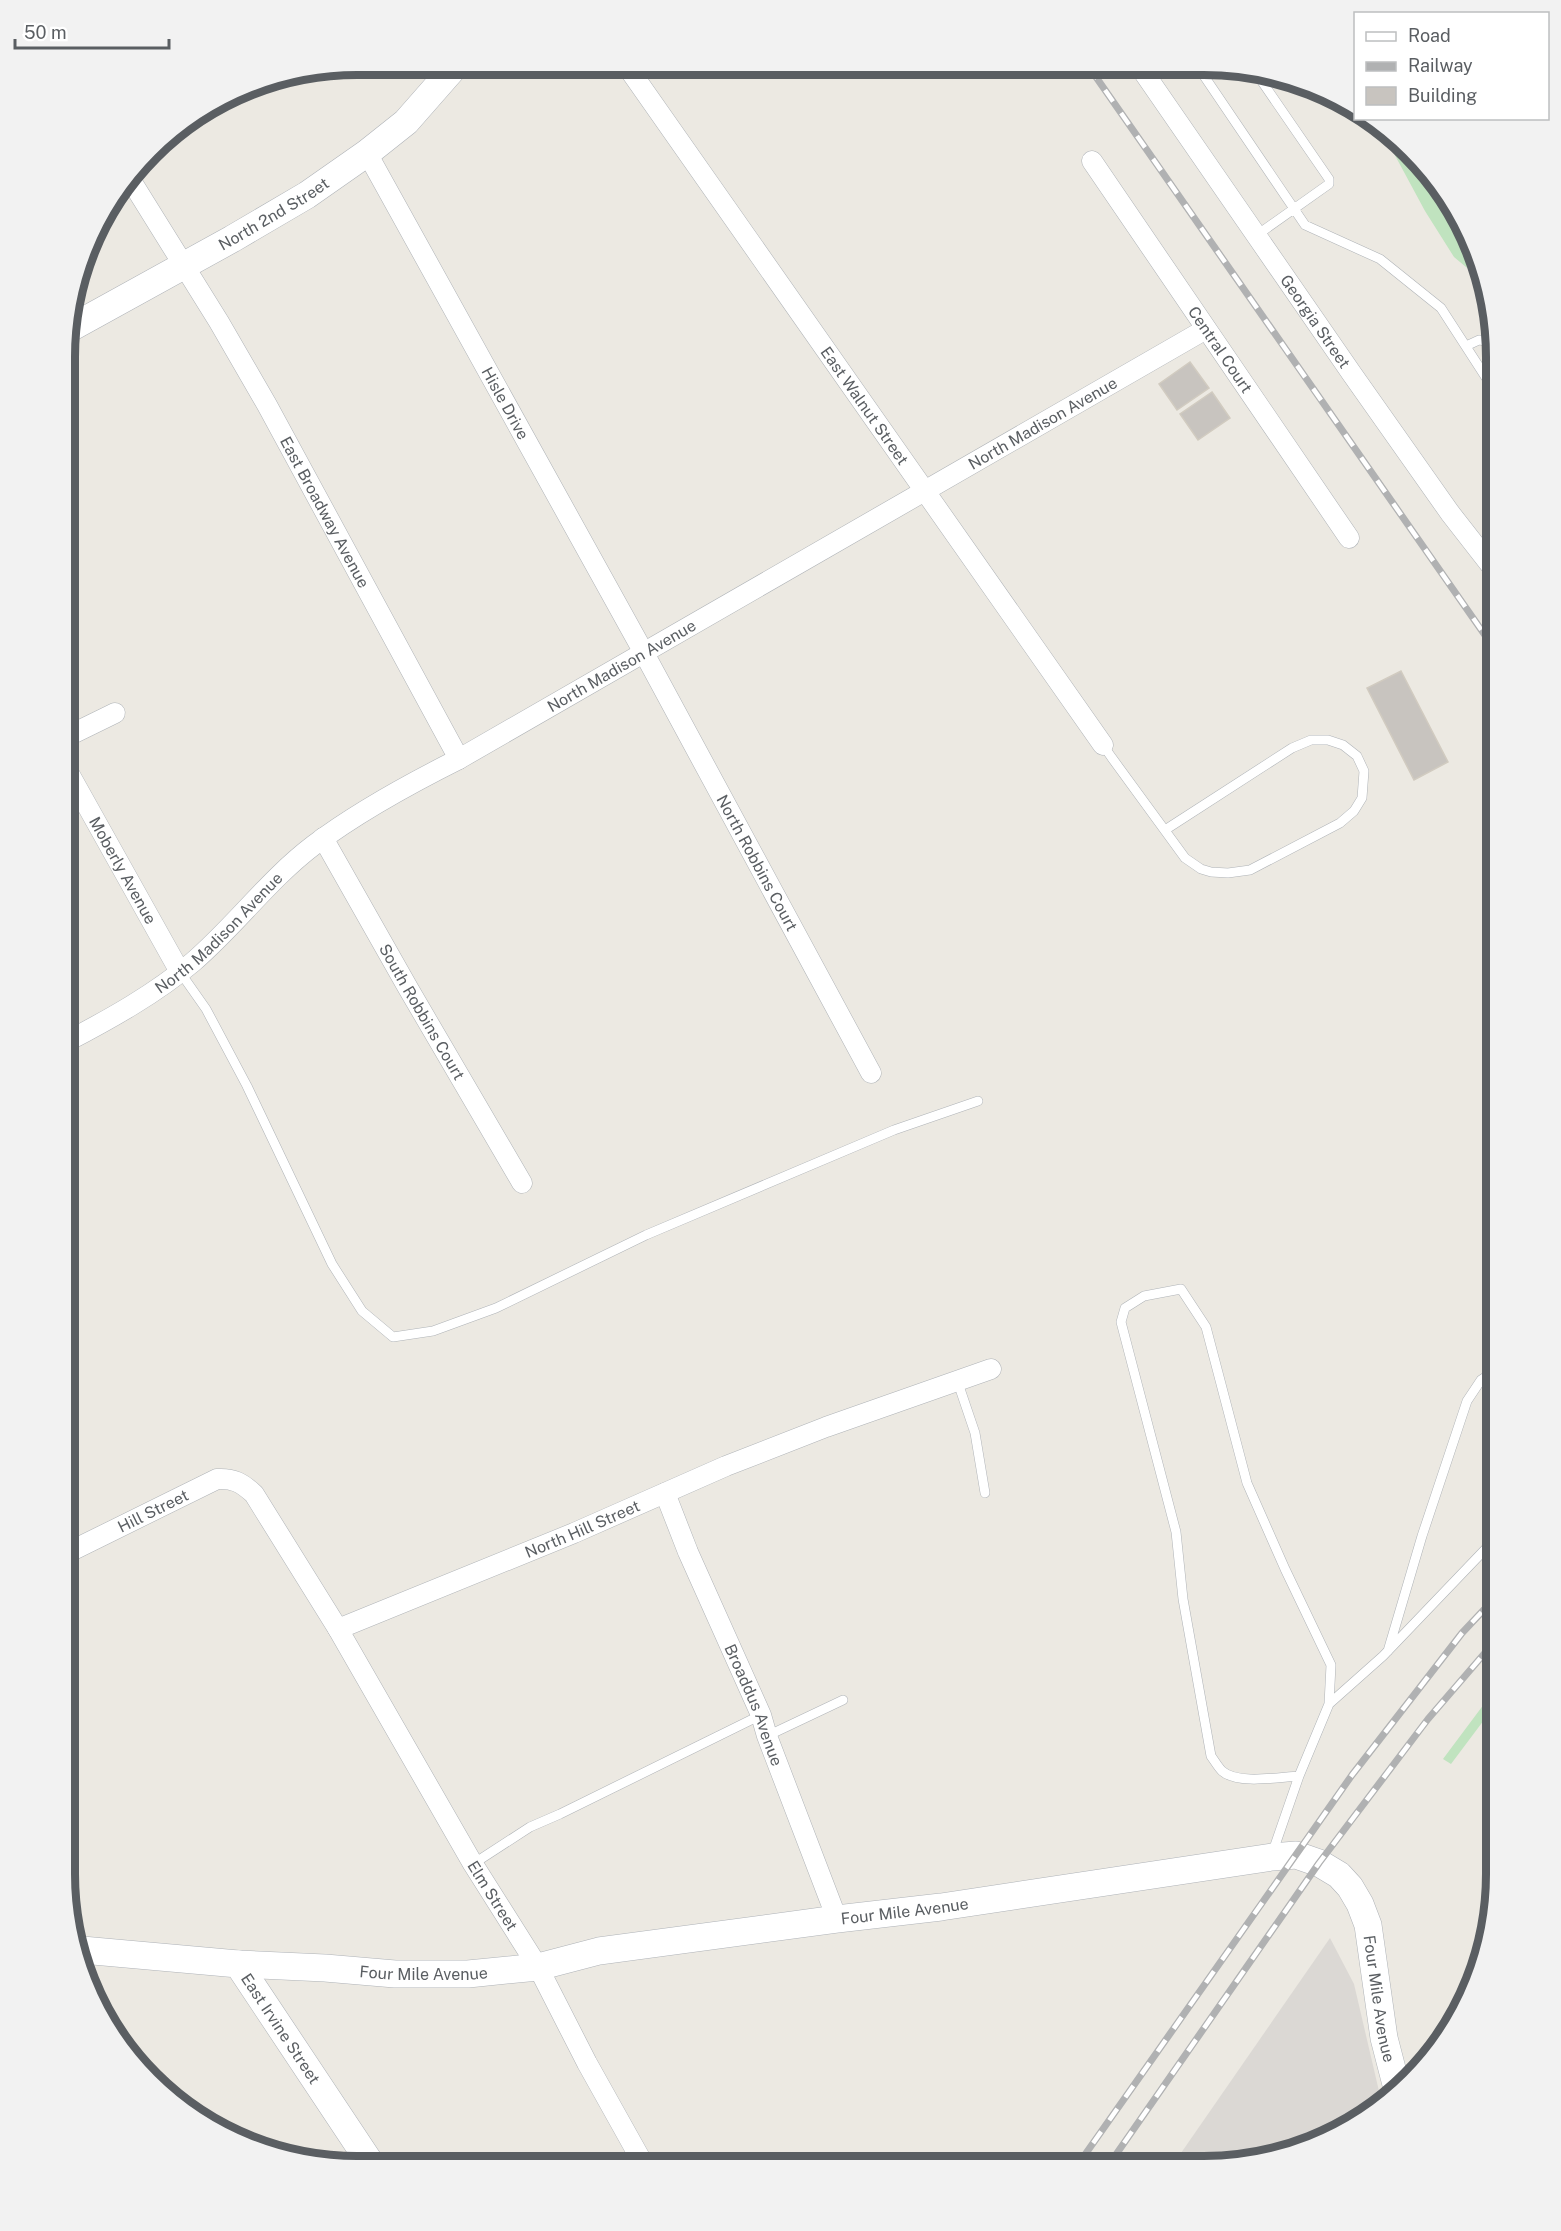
<svg xmlns="http://www.w3.org/2000/svg" width="1561" height="2231" viewBox="0 0 1561 2231" font-family="'Public Sans',sans-serif">
<style>
.industrial{fill:#dbd8d4}
.green{fill:#c0e3bf}
.building{fill:#c8c4bf;stroke:#d1cbc0;stroke-width:1.5}
.lines{fill:none;stroke-linecap:round;stroke-linejoin:round}
.lane-casing{stroke:#afb3b7;stroke-width:10}
.street-casing{stroke:#afb3b7;stroke-width:21}
.secondary-casing{stroke:#aeb2b7;stroke-width:28}
.lane{stroke:#fff;stroke-width:9}
.street{stroke:#fff;stroke-width:20}
.secondary{stroke:#fff;stroke-width:27}
.rail-casing{stroke:#b0b1b2;stroke-width:7}
.rail{stroke:#fff;stroke-width:4.5;stroke-dasharray:14;stroke-linecap:butt}
.labels{text-anchor:middle;dominant-baseline:central;stroke-width:4.5;stroke-linejoin:round;paint-order:stroke}
.street-label{font-size:16px;fill:#5a5e62;stroke:#fff}
.rim{fill:none;stroke:#5a5e62;stroke-width:8}
</style>
<rect width="100%" height="100%" fill="#ece9e2"/>
<path class="industrial" d="M1330,1938L1354,1984L1382,2104L1333,2136L1204,2166H1172Z"/>
<path class="green" d="M1377,122L1424,164L1466,228L1478,277L1454,257L1425,211Z
M1496,1688V1704L1451,1764L1443,1759Z"/>
<path class="building" d="M1190,362L1209,388L1177,410L1159,384Z
M1212,392L1230,418L1198,440L1180,414Z
M1401,671L1448,762L1414,780L1367,688Z"/>
<g class="lines">
<defs>
<path id="lane" d="M1198,67L1305,225L1380,259L1441,308L1496,393
M1254,70L1329,179V184L1257,235
M1466,346L1479,340L1493,342
M1103,745L1112,758L1185,858L1201,869L1211,872L1228,873L1250,870L1340,823L1354,811L1362,798L1364,771L1357,756L1343,745L1328,740H1311L1292,748L1165,830
M180,972L206,1009L247,1086L332,1264L362,1311L393,1337L433,1331L496,1308L646,1235L894,1130L978,1101
M957,1380L975,1433L985,1493
M1388,1651L1422,1536L1467,1401L1481,1380L1496,1370
M1329,1704L1383,1656L1496,1538
M767,1736L843,1700
M1272,1854L1299,1776L1329,1704L1331,1665L1285,1569L1247,1483L1206,1327L1181,1289L1144,1296L1125,1308L1121,1322L1176,1532L1183,1599L1211,1756C1214,1760 1218,1767 1222,1771C1238,1785 1279,1777 1299,1776
M473,1864L530,1827L560,1814L761,1715"/>
<g id="street">
<path id="s1" d="M626,65L1103,745"/>
<path id="s2" d="M1140,67L1352,374L1450,513L1496,572"/>
<path id="s3" d="M367,153L644,653L871,1073"/>
<path id="s4" d="M1092,161L1349,538"/>
<path id="s5" d="M130,179L219,322L267,405L459,759"/>
<path d="M66,737L115,713"/>
<path id="s6" d="M66,768L180,972"/>
<path id="s7" d="M323,838L408,988L522,1183"/>
<path id="s8" d="M66,1042C110,1019 155,994 193,962C236,925 269,879 314,845C359,811 409,784 459,759L1206,329"/>
<path id="s9" d="M665,1493L688,1552L761,1715L767,1736L837,1919"/>
<path id="s10" d="M65,1554L217,1479C234,1478 242,1483 254,1494L338,1629L473,1864L538,1967L587,2063L644,2165"/>
<path id="s11" d="M338,1629L574,1533L726,1466L826,1427L991,1369"/>
</g>
<g id="secondary">
<path id="s12" d="M67,330L232,239L307,195L367,153L406,122L456,65"/>
<path id="s13" d="M82,1950L238,1964L371,2164"/>
<path id="s14" d="M238,1964L325,1968L395,1974H468L538,1967L599,1951L837,1919L941,1907L1272,1857L1296,1855L1319,1863L1339,1875L1350,1887L1360,1904L1368,1925L1384,2038L1398,2092"/>
</g>
</defs>
<use href="#lane" class="lane-casing"/>
<use href="#street" class="street-casing"/>
<use href="#secondary" class="secondary-casing"/>
<use href="#lane" class="lane"/>
<use href="#street" class="street"/>
<use href="#secondary" class="secondary"/>
<defs>
<path id="rail" d="M1089,67L1496,651
M1077,2166L1352,1775L1462,1633L1496,1597
M1108,2166L1319,1863L1428,1719L1496,1640"/>
</defs>
<use href="#rail" class="rail-casing"/>
<use href="#rail" class="rail"/>
</g>
<g class="labels">
<g class="street-label">
<text stroke="none"><textPath href="#s12" startOffset="237">North 2nd Street</textPath></text>
<text stroke="none"><textPath href="#s2" startOffset="309">Georgia Street</textPath></text>
<text stroke="none"><textPath href="#s4" startOffset="228">Central Court</textPath></text>
<text stroke="none"><textPath href="#s3" startOffset="286">Hisle Drive</textPath></text>
<text stroke="none"><textPath href="#s1" startOffset="416">East Walnut Street</textPath></text>
<text stroke="none"><textPath href="#s8" startOffset="1161">North Madison Avenue</textPath></text>
<text stroke="none"><textPath href="#s5" startOffset="386">East Broadway Avenue</textPath></text>
<text stroke="none"><textPath href="#s8" startOffset="675">North Madison Avenue</textPath></text>
<text stroke="none"><textPath href="#s3" startOffset="810">North Robbins Court</textPath></text>
<text stroke="none"><textPath href="#s6" startOffset="117">Moberly Avenue</textPath></text>
<text stroke="none"><textPath href="#s8" startOffset="189">North Madison Avenue</textPath></text>
<text stroke="none"><textPath href="#s7" startOffset="200">South Robbins Court</textPath></text>
<text stroke="none"><textPath href="#s10" startOffset="98">Hill Street</textPath></text>
<text stroke="none"><textPath href="#s11" startOffset="264">North Hill Street</textPath></text>
<text stroke="none"><textPath href="#s9" startOffset="230">Broaddus Avenue</textPath></text>
<text stroke="none"><textPath href="#s10" startOffset="678">Elm Street</textPath></text>
<text stroke="none"><textPath href="#s14" startOffset="672">Four Mile Avenue</textPath></text>
<text stroke="none"><textPath href="#s14" startOffset="186">Four Mile Avenue</textPath></text>
<text stroke="none"><textPath href="#s14" startOffset="1248">Four Mile Avenue</textPath></text>
<text stroke="none"><textPath href="#s13" startOffset="234">East Irvine Street</textPath></text>
</g>
</g>
<path d="M0 0H1561V2231H0ZM357 75H1204A282 282 0 0 1 1486 357V1874A282 282 0 0 1 1204 2156H357A282 282 0 0 1 75 1874V357A282 282 0 0 1 357 75Z" fill="#f2f2f2" fill-rule="evenodd"/>
<path class="rim" d="M357 75H1204A282 282 0 0 1 1486 357V1874A282 282 0 0 1 1204 2156H357A282 282 0 0 1 75 1874V357A282 282 0 0 1 357 75Z"/>
<rect x="1354" y="12" width="195" height="108" fill="#ffffff" stroke="#bdbfc0" stroke-width="1.5"/>
<rect x="1366" y="32" width="30" height="9" fill="#ffffff" stroke="#bdbfc0" stroke-width="1.5"/>
<text x="1408" y="42" font-size="18" fill="#5a5e62">Road</text>
<rect x="1366" y="62" width="30" height="9" fill="#b0b1b2" stroke="#bdbfc0" stroke-width="1.5"/>
<text x="1408" y="72" font-size="18" fill="#5a5e62">Railway</text>
<rect x="1366" y="87" width="30" height="18" fill="#c8c4bf" stroke="#bdbfc0" stroke-width="1.5"/>
<text x="1408" y="102" font-size="18" fill="#5a5e62">Building</text>
<path d="M15 39v9h154v-9" fill="none" stroke="#5a5e62" stroke-width="3"/>
<text x="24" y="39" font-size="18" fill="#5a5e62" stroke="#ffffff" stroke-width="4.5" paint-order="stroke">50 m</text>
</svg>
